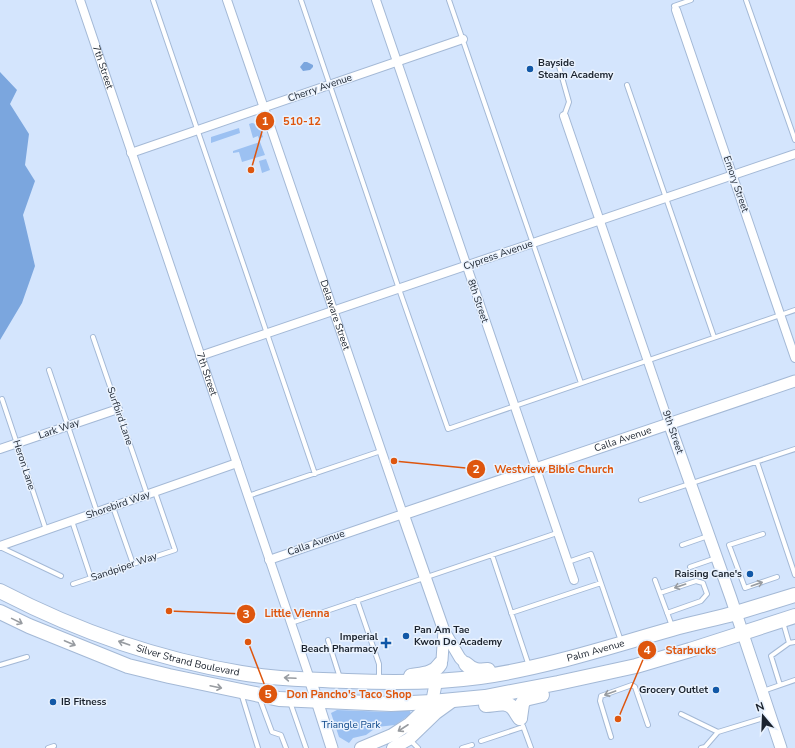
<svg xmlns="http://www.w3.org/2000/svg" width="795" height="748" viewBox="0 0 795 748" font-family="'Nunito Sans',sans-serif">
<style>
.green{fill:#9cc1f2}
.water{fill:#7ba6de}
.lines{fill:none;stroke-linecap:round;stroke-linejoin:round}
.lane-casing{stroke:#a4b9d6;stroke-width:6}
.street-casing{stroke:#a4b9d6;stroke-width:10}
.secondary-casing{stroke:#a4b9d6;stroke-width:13}
.primary-casing{stroke:#a4b9d6;stroke-width:14}
.highway-casing{stroke:#a4b9d6;stroke-width:16}
.lane{stroke:#fff;stroke-width:4}
.street{stroke:#fff;stroke-width:8}
.secondary{stroke:#fff;stroke-width:11}
.primary{stroke:#fff;stroke-width:12}
.highway{stroke:#fff;stroke-width:14}
.oneway{stroke:#989ca1}
.poi-dot{fill:#1158a7;stroke:#e9f2fe;stroke-width:1.5}
.labels{text-anchor:middle;dominant-baseline:central;stroke-width:3;stroke-linejoin:round;paint-order:stroke}
.poi-label{font-size:10px;font-weight:bold;fill:#1b232e;stroke:#e9f2fe;text-anchor:start}
.street-label{font-size:10px;fill:#1b232e;stroke:#e9f2fe}
.park-label{font-size:10px;fill:#0d4789;stroke:#e9f2fe}
.leader{fill:none;stroke:#de560e;stroke-width:1.5}
.callout-dot{fill:#de560e;stroke:#e9f2fe;stroke-width:1.5}
.mark-label{font-size:12px;text-anchor:middle;font-weight:bold;fill:#fff}
.callout-label{font-size:11px;text-anchor:middle;font-weight:bold;fill:#de560e;stroke:#e9f2fe;stroke-width:3;stroke-linejoin:round;paint-order:stroke}
</style>
<rect width="100%" height="100%" fill="#d4e5fd"/>
<path class="green" d="M252,123C260,124 261,130 263,137L259,139L258,136L253,138L249,124Z
M239,128L240,133L211,143V137Z
M260,142L265,155L242,162L239,152L233,153V151Z
M266,159L270,170L262,173L259,161Z
M337,710L388,712L408,710L410,711L411,714L395,725L377,727L366,735L353,738L349,743L339,737L331,713Z"/>
<path class="water" d="M304,62H307L313,65V67L310,70L303,71L300,67Z
M0,72L17,90L10,104L29,134L25,165L35,181L23,215L35,266L22,303L0,340Z"/>
<g class="lines">
<defs>
<path id="lane" d="M153,0L315,474
M301,0L399,289L448,429L795,310
M449,0L581,383
M746,0L795,140
M676,10L674,6L691,0
M558,63L569,102L564,116
M627,85L714,337
M93,337L147,494
M49,370L97,512
M2,399L46,530
M757,462L795,575
M248,496L381,451
M641,500L795,449
M113,507L133,564
M72,521L91,578
M763,534L729,545L745,588L777,577
M682,545L708,536
M0,547L61,576
M492,555L529,666
M568,562L591,554L621,641
M690,567L716,558
M655,580L672,626
M73,584L175,550L155,492
M660,593L696,581L703,583L707,594L701,601L667,613
M357,600L379,664V680
M511,613L601,583
M783,622L789,643L795,642
M291,623L557,533
M328,640L340,678
M0,665L27,657
M780,685L771,656L789,643
M763,691L795,680
M241,693L258,748
M259,697L272,732L281,735L286,748
M290,702L306,748
M681,714L718,732
M523,726L531,748
M611,737L600,701L601,696L632,685L635,687L648,725
M410,740L418,748
M481,741L523,727
M48,748L54,746
M462,748L472,745
M701,748L705,747L718,732L770,716"/>
<g id="street">
<path id="s1" d="M80,0L310,679"/>
<path id="s2" d="M227,0L403,514L269,560"/>
<path d="M376,0L574,580"/>
<path d="M676,10L795,358"/>
<path d="M564,116L669,423"/>
<path d="M131,153L463,39"/>
<path d="M200,356L795,154"/>
<path d="M0,449L118,409"/>
<path d="M0,546L237,463"/>
</g>
<g id="secondary">
<path d="M669,423L731,598L781,748"/>
<path d="M440,664L442,660L444,631"/>
<path id="s3" d="M466,664L460,658L444,631L403,514L795,381"/>
<path d="M310,679L332,748"/>
</g>
<path id="primary" d="M361,748L392,735L409,724L432,702L436,682
M393,748L409,739L436,713L454,700"/>
<g id="highway">
<path id="s4" d="M0,591C75,630 157,659 241,673C276,679 313,680 348,681C392,683 436,683 480,677C545,668 608,647 672,629C693,623 715,619 736,613C756,607 775,601 795,595"/>
<path d="M0,612L29,626L128,666L169,676L279,699L391,704L432,702L485,697L558,683L636,666L690,650L795,616"/>
<path d="M466,664C473,671 479,671 488,670"/>
<path d="M411,676C422,674 434,674 440,664"/>
<path d="M486,705C495,705 506,700 513,708C516,711 517,715 520,718"/>
<path d="M520,718L522,704L525,699L542,695"/>
</g>
</defs>
<use href="#lane" class="lane-casing"/>
<use href="#street" class="street-casing"/>
<use href="#secondary" class="secondary-casing"/>
<use href="#primary" class="primary-casing"/>
<use href="#highway" class="highway-casing"/>
<use href="#lane" class="lane"/>
<use href="#street" class="street"/>
<use href="#secondary" class="secondary"/>
<use href="#primary" class="primary"/>
<use href="#highway" class="highway"/>
</g>
<defs><path id="oneway-shaft" d="M-6 0H5M1.5-3L5.5 0L1.5 3" fill="none" stroke-width="1.6" stroke-linecap="round" stroke-linejoin="round"/></defs>
<g class="oneway">
<use href="#oneway-shaft" transform="translate(757 584) rotate(-19)"/>
<use href="#oneway-shaft" transform="translate(680 586) rotate(161)"/>
<use href="#oneway-shaft" transform="translate(17 621) rotate(26)"/>
<use href="#oneway-shaft" transform="translate(70 643) rotate(23)"/>
<use href="#oneway-shaft" transform="translate(124 643) rotate(-161)"/>
<use href="#oneway-shaft" transform="translate(290 678) rotate(-177)"/>
<use href="#oneway-shaft" transform="translate(216 687) rotate(12)"/>
<use href="#oneway-shaft" transform="translate(610 693) rotate(160)"/>
<use href="#oneway-shaft" transform="translate(403 728) rotate(147)"/>
</g>
<g class="poi-dot">
<circle cx="530" cy="69" r="4"/>
<circle cx="750" cy="574" r="4"/>
<circle cx="406" cy="636" r="4"/>
<path d="M384 637h4v4h4v4h-4v4h-4v-4h-4v-4h4z"/>
<circle cx="716" cy="690" r="4"/>
<circle cx="53" cy="702" r="4"/>
</g>
<g class="labels">
<g class="poi-label">
<text x="538" y="63">Bayside<tspan x="538" dy="12">Steam Academy</tspan></text>
<text x="742" y="574" text-anchor="end">Raising Cane's</text>
<text x="414" y="630">Pan Am Tae<tspan x="414" dy="12">Kwon Do Academy</tspan></text>
<text x="378" y="637" text-anchor="end">Imperial<tspan x="378" dy="12">Beach Pharmacy</tspan></text>
<text x="708" y="690" text-anchor="end">Grocery Outlet</text>
<text x="61" y="702">IB Fitness</text>
</g>
<g class="street-label">
<text stroke="none"><textPath href="#s1" startOffset="71">7th Street</textPath></text>
<text transform="translate(320 88) rotate(-19)">Cherry Avenue</text>
<text transform="translate(736 184) rotate(71)">Emory Street</text>
<text transform="translate(498 255) rotate(-19)">Cypress Avenue</text>
<text transform="translate(478 301) rotate(71)">8th Street</text>
<text stroke="none"><textPath href="#s2" startOffset="333">Delaware Street</textPath></text>
<text stroke="none"><textPath href="#s1" startOffset="395">7th Street</textPath></text>
<text transform="translate(120 416) rotate(71)">Surfbird Lane</text>
<text transform="translate(59 429) rotate(-19)">Lark Way</text>
<text transform="translate(673 432) rotate(71)">9th Street</text>
<text stroke="none"><textPath href="#s3" startOffset="396">Calla Avenue</textPath></text>
<text transform="translate(24 465) rotate(72)">Heron Lane</text>
<text transform="translate(118 505) rotate(-19)">Shorebird Way</text>
<text transform="translate(316 543) rotate(-19)">Calla Avenue</text>
<text transform="translate(124 567) rotate(-19)">Sandpiper Way</text>
<text stroke="none"><textPath href="#s4" startOffset="614">Palm Avenue</textPath></text>
<text stroke="none"><textPath href="#s4" startOffset="201">Silver Strand Boulevard</textPath></text>
</g>
<g class="park-label">
<text x="351" y="725">Triangle Park</text>
</g>
</g>
<path class="leader" d="M251 170L265 121M394 461L476 469M169 611L246 614M618 719L647 650M248 642L268 694"/>
<g class="callout-dot">
<circle cx="251" cy="170" r="4"/>
<circle cx="394" cy="461" r="4"/>
<circle cx="169" cy="611" r="4"/>
<circle cx="618" cy="719" r="4"/>
<circle cx="248" cy="642" r="4"/>
<circle cx="265" cy="121" r="10"/>
<circle cx="476" cy="469" r="10"/>
<circle cx="246" cy="614" r="10"/>
<circle cx="647" cy="650" r="10"/>
<circle cx="268" cy="694" r="10"/>
</g>
<g class="mark-label">
<text x="265" y="125">1</text>
<text x="476" y="473">2</text>
<text x="246" y="618">3</text>
<text x="647" y="654">4</text>
<text x="268" y="698">5</text>
</g>
<g class="callout-label">
<text x="302" y="125">510-12</text>
<text x="554" y="473">Westview Bible Church</text>
<text x="297" y="617">Little Vienna</text>
<text x="691" y="654">Starbucks</text>
<text x="349" y="698">Don Pancho's Taco Shop</text>
</g>
<g transform="translate(763 716) rotate(341)" stroke="#e9f2fe" stroke-width="3" paint-order="stroke">
<path d="M0-3L7 15L0 10L-7 15Z" fill="#1b232e"/>
<text y="-6" font-size="11" font-weight="bold" text-anchor="middle" fill="#1b232e">N</text>
</g>
</svg>
